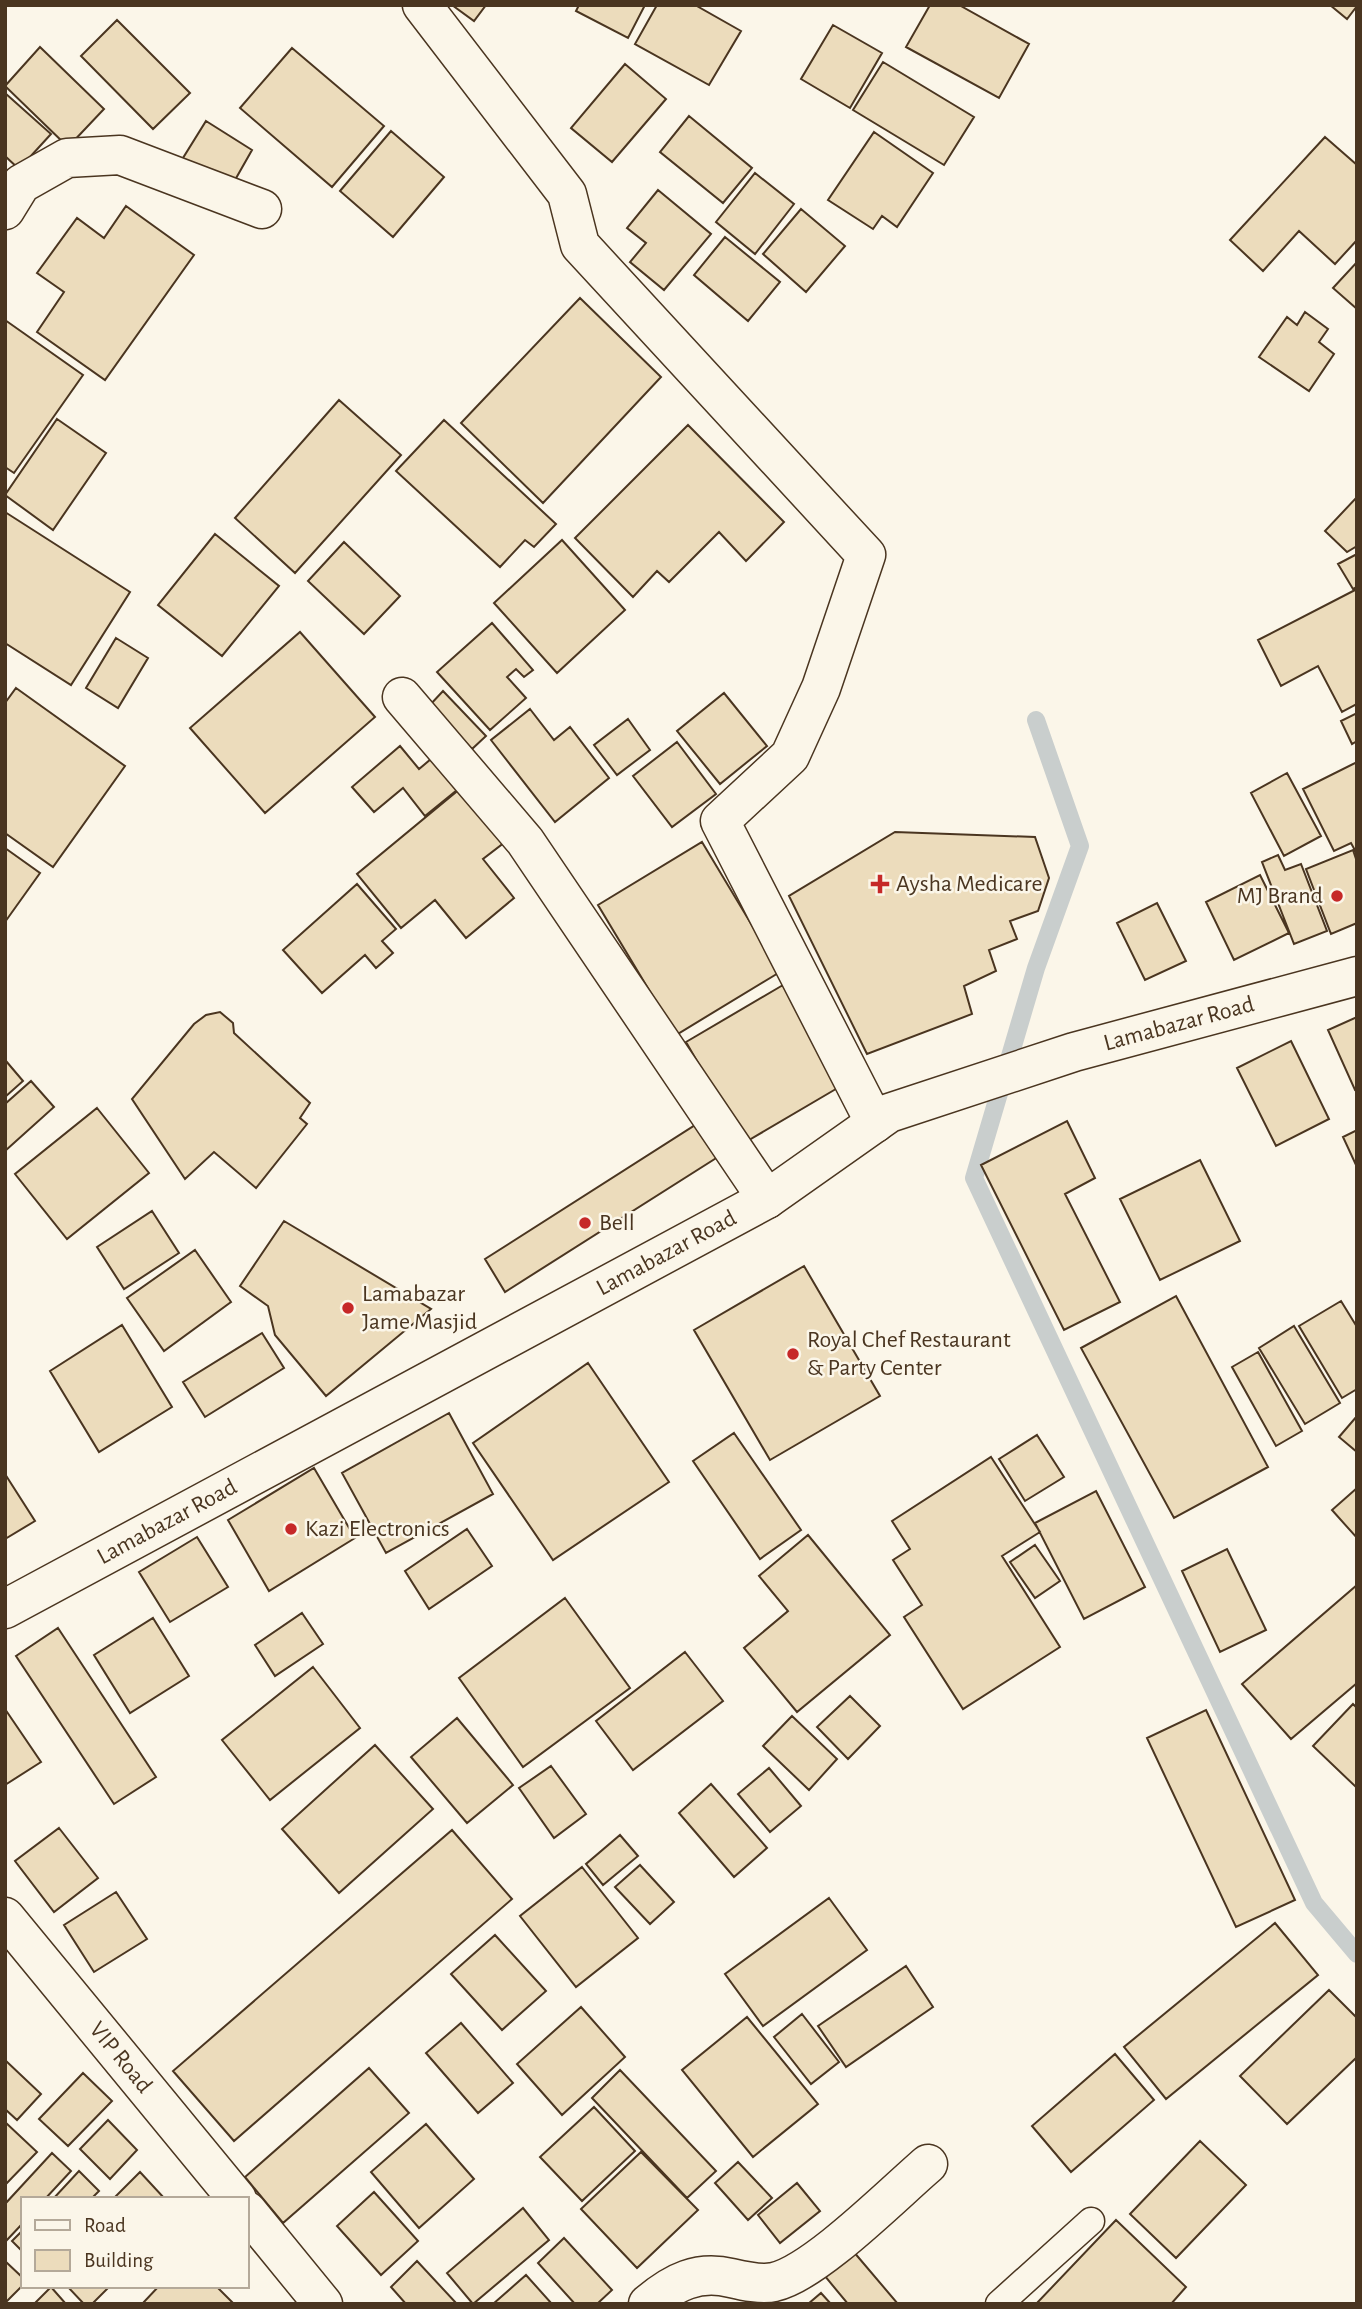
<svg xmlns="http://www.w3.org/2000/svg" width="1362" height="2309" viewBox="0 0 1362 2309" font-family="'Alegreya Sans',sans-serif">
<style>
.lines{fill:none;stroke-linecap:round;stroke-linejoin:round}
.stream{stroke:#c9cecd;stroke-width:18}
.building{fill:#ecdcbc;stroke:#4a3520;stroke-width:2}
.service-casing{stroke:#4a3520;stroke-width:29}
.minor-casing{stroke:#4a3520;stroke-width:41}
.tertiary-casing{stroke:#4a3520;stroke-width:41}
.service{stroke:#fbf6e9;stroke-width:26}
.minor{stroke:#fbf6e9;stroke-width:38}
.tertiary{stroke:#fbf6e9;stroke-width:38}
.poi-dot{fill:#c62828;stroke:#fbf6e9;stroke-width:2.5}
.labels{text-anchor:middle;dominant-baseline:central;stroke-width:5;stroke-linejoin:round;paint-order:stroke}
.poi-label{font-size:24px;fill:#4a3520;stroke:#fbf6e9;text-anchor:start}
.street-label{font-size:24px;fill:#4a3520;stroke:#fbf6e9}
</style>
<rect width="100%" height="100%" fill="#fbf6e9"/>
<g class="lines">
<path class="stream" d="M1036,720L1080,846L1036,968L974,1178L1314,1903L1357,1954"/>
</g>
<path class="building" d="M452,5H486L474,21Z
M579,5H645L628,38L576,11Z
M657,5H695L741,31L709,85L635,44Z
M930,5H959L1029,44L999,98L906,47Z
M1330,5H1357V6L1347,19Z
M117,20L190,93L153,129L81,56Z
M833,25L882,53L850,108L801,79Z
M40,47L104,109L68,147L5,86Z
M292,48L384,126L332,187L240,108Z
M883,62L974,117L944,165L853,110Z
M625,64L666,99L612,162L571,128Z
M5,93L51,134L19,169L5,156Z
M689,116L752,168L723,203L660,152Z
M206,121L252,150L231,187L183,158Z
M391,131L444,177L393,237L340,191Z
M874,132L933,173L897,227L882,216L873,229L828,200Z
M1325,137L1357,165V240L1335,264L1299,231L1263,271L1230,240Z
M755,173L794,204L755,254L716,222Z
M658,190L711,234L664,290L630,262L646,243L627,228Z
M126,206L194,255L105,380L37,332L64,292L37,273L77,218L104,238Z
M801,209L845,246L806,292L763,254Z
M725,237L780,282L748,321L694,275Z
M1357,262V309L1333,288Z
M580,298L661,377L543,503L461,423Z
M1305,312L1328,329L1319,342L1334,354L1309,391L1259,357L1287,317L1297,325Z
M5,320L83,375L14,473L5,467Z
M339,400L401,455L295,573L235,518Z
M57,419L106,453L53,530L5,495Z
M444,420L556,524L534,547L525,540L500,567L396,471Z
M688,425L784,522L746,561L719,532L669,582L657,571L633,597L575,538Z
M1357,497V546L1347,552L1325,531Z
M5,512L130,592L71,685L5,643Z
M215,534L279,586L222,656L158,605Z
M562,540L625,610L557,673L494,603Z
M344,542L400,596L364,634L308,581Z
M1357,554V587L1353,589L1338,564Z
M1357,589V704L1342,712L1318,666L1281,686L1258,640Z
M492,623L533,670L524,677L516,669L507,677L526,698L490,730L437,672Z
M300,632L375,717L265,813L190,728Z
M116,638L148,658L118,708L86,688Z
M16,688L125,766L53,867L5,833V703Z
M443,691L486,736L472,749L429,706Z
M724,693L767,746L720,784L677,731Z
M530,709L554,740L570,727L609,778L555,822L491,740Z
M1357,713V741L1352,744L1341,721Z
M628,719L650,750L617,775L594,745Z
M677,742L716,794L672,827L633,776Z
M400,746L419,769L431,759L457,790L425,816L403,788L374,812L352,787Z
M1357,762V854L1351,843L1334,851L1303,789Z
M1287,773L1321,836L1284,856L1251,793Z
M461,788L505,842L483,859L514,898L466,938L435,900L401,928L357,874Z
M895,832L1035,837L1049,878L1038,911L1010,921L1017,939L989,950L996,971L964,986L972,1014L867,1054L789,896Z
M702,842L780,972L676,1035L598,905Z
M5,848L40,873L5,922Z
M1353,850L1357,862V923L1331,934L1306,869Z
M1278,855L1285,870L1301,864L1327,931L1294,944L1262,862Z
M1260,875L1289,933L1234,960L1206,902Z
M357,884L396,929L382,941L393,953L376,968L365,955L322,993L283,950Z
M1157,903L1186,961L1145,980L1117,923Z
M783,985L841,1086L744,1143L686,1042Z
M220,1012L233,1023L234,1033L310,1103L300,1118L307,1124L256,1188L214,1152L185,1179L132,1099L194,1024L206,1015Z
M1357,1017V1089L1355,1090L1328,1030Z
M1291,1041L1329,1119L1276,1146L1237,1068Z
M6,1061L23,1081L5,1097V1062Z
M31,1081L54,1107L5,1151V1104Z
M97,1108L149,1173L67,1239L15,1174Z
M1067,1121L1095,1178L1065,1194L1120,1302L1064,1330L981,1165Z
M700,1122L721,1155L505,1292L485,1259Z
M1357,1130V1165H1356L1343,1137Z
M1200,1160L1240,1241L1160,1280L1120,1199Z
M152,1211L179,1253L124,1289L97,1247Z
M284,1221L431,1309L326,1396L275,1335L268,1306L240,1286Z
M195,1250L231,1302L164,1351L127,1298Z
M804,1266L880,1396L770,1460L694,1330Z
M1176,1296L1268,1467L1174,1518L1081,1348Z
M1341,1301L1357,1327V1389L1342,1398L1299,1326Z
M122,1325L172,1407L99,1452L50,1371Z
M1294,1326L1340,1403L1305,1424L1259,1348Z
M262,1333L284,1368L205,1417L183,1382Z
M1258,1352L1302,1431L1276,1446L1232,1367Z
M588,1363L669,1482L553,1560L473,1443Z
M449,1413L493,1494L386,1553L342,1473Z
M1357,1416V1452L1339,1437Z
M734,1433L801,1530L760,1559L693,1461Z
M1037,1435L1064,1477L1025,1501L999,1459Z
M991,1457L1040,1532L1002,1556L1060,1647L963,1709L904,1617L922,1605L893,1560L910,1549L892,1521Z
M314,1468L355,1538L269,1591L228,1520Z
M5,1474L35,1521L5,1539Z
M1357,1488V1538L1332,1510Z
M1096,1491L1145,1587L1084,1619L1035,1523Z
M467,1529L492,1566L429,1609L405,1571Z
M808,1535L890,1635L797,1712L744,1648L788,1611L759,1576Z
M197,1537L228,1587L170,1622L139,1572Z
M1035,1545L1060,1581L1035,1598L1010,1562Z
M1227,1549L1266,1630L1220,1652L1182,1571Z
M1357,1585V1683L1291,1739L1242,1684Z
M565,1598L630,1688L523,1767L459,1678Z
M302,1613L323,1644L275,1676L255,1645Z
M153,1618L189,1676L130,1713L94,1655Z
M58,1628L156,1777L114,1804L16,1656Z
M685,1652L723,1701L633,1770L596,1721Z
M313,1667L360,1728L270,1800L222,1740Z
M850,1696L880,1726L848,1759L817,1727Z
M1353,1704L1357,1708V1788L1313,1746Z
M5,1709L41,1762L5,1785Z
M1206,1710L1295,1900L1236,1927L1147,1738Z
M792,1716L837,1759L809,1790L763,1746Z
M457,1718L513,1785L467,1823L411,1757Z
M375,1745L433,1809L339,1893L282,1829Z
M551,1766L586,1814L554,1838L519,1788Z
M769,1768L801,1806L770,1832L738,1794Z
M711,1784L767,1848L734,1877L679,1813Z
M59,1828L98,1878L54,1912L15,1861Z
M452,1830L512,1899L234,2141L173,2071Z
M620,1835L638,1856L603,1885L586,1864Z
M640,1865L674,1902L650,1924L615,1887Z
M582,1867L638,1938L576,1987L520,1916Z
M116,1892L147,1939L94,1972L64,1925Z
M829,1898L867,1950L763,2026L725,1974Z
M1275,1923L1318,1975L1166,2099L1124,2047Z
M495,1935L546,1991L502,2030L451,1974Z
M906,1966L933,2007L846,2067L818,2026Z
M1329,1990L1357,2018V2057L1287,2124L1240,2076Z
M581,2007L625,2057L562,2115L517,2064Z
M802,2014L839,2062L811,2084L774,2037Z
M747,2017L818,2104L753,2157L682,2070Z
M461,2023L513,2083L478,2113L426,2053Z
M1115,2054L1154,2100L1071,2172L1032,2126Z
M5,2060L41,2094L17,2120L5,2109Z
M369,2068L409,2113L283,2223L245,2177Z
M620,2070L716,2171L687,2198L592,2098Z
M83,2073L112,2101L68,2146L39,2119Z
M594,2107L635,2151L582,2201L540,2157Z
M108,2120L137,2150L110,2179L80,2149Z
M5,2122L37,2152L5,2185Z
M426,2124L474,2179L419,2228L371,2172Z
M1200,2141L1246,2185L1176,2258L1130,2214Z
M641,2152L698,2210L637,2268L581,2209Z
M52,2153L71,2171L45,2199H23V2223L6,2241L5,2204Z
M738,2162L772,2198L748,2220L715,2183Z
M79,2171L99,2191L91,2199H53Z
M140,2172L165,2199H113Z
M797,2183L820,2211L780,2243L758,2215Z
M374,2192L418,2241L381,2275L337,2226Z
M523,2208L549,2240L473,2304L447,2273Z
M1116,2220L1186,2287L1171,2304H1036Z
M23,2230V2252L12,2241Z
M564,2238L612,2290L597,2304H575L538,2263Z
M853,2251L898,2304H848L824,2275Z
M5,2261L23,2278V2285L5,2303Z
M417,2261L457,2304H406L391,2287Z
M526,2275L552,2304H493Z
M67,2286H110L92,2304H84Z
M159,2286H216L234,2304H142Z
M51,2287L66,2304H34Z
M821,2293L831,2304H808Z"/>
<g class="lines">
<defs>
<path id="service" d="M999,2304L1091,2221"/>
<path id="minor" d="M422,5L567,194L580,245L866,555L821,688L790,756L720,821L875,1123
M5,210L21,184L67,158L120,155L262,209
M402,697L525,841L767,1199
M648,2304C674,2282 698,2270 731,2278C744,2281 762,2285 774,2282C815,2273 893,2194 928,2164"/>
<g id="tertiary">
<path id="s1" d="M5,1609L767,1199L889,1113L1074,1052L1357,976"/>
<path id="s2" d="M5,1917L237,2199"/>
<path d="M247,2211L323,2304"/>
</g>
</defs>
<use href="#service" class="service-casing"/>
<use href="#minor" class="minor-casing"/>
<use href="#tertiary" class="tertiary-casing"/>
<use href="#service" class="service"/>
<use href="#minor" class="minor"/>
<use href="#tertiary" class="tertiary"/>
</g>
<g class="poi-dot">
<path d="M876.5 873.5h7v7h7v7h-7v7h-7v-7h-7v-7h7z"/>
<circle cx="1337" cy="896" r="7"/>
<circle cx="585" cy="1223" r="7"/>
<circle cx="348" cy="1308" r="7"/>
<circle cx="793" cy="1354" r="7"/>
<circle cx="291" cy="1529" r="7"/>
</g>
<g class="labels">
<g class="poi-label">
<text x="896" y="884">Aysha Medicare</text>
<text x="1323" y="896" text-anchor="end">MJ Brand</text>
<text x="599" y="1223">Bell</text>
<text x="362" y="1294">Lamabazar<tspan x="362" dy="28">Jame Masjid</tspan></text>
<text x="807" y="1340">Royal Chef Restaurant<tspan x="807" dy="28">&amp; Party Center</tspan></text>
<text x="305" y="1529">Kazi Electronics</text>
</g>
<g class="street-label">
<text stroke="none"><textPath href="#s1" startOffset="1318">Lamabazar Road</textPath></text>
<text stroke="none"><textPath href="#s1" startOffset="751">Lamabazar Road</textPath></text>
<text stroke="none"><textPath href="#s1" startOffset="184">Lamabazar Road</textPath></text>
<text stroke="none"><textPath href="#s2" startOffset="182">VIP Road</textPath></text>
</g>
</g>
<rect width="1362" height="2309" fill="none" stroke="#4a3520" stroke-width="14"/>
<rect x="21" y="2197" width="228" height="91" fill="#fbf6e9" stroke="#b4a999" stroke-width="2"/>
<rect x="35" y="2220" width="35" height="10" fill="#fbf6e9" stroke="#b4a999" stroke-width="2"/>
<text x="84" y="2232" font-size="21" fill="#4a3520">Road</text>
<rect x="35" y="2250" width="35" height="21" fill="#ecdcbc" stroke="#b4a999" stroke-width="2"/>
<text x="84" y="2267" font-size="21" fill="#4a3520">Building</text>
</svg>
